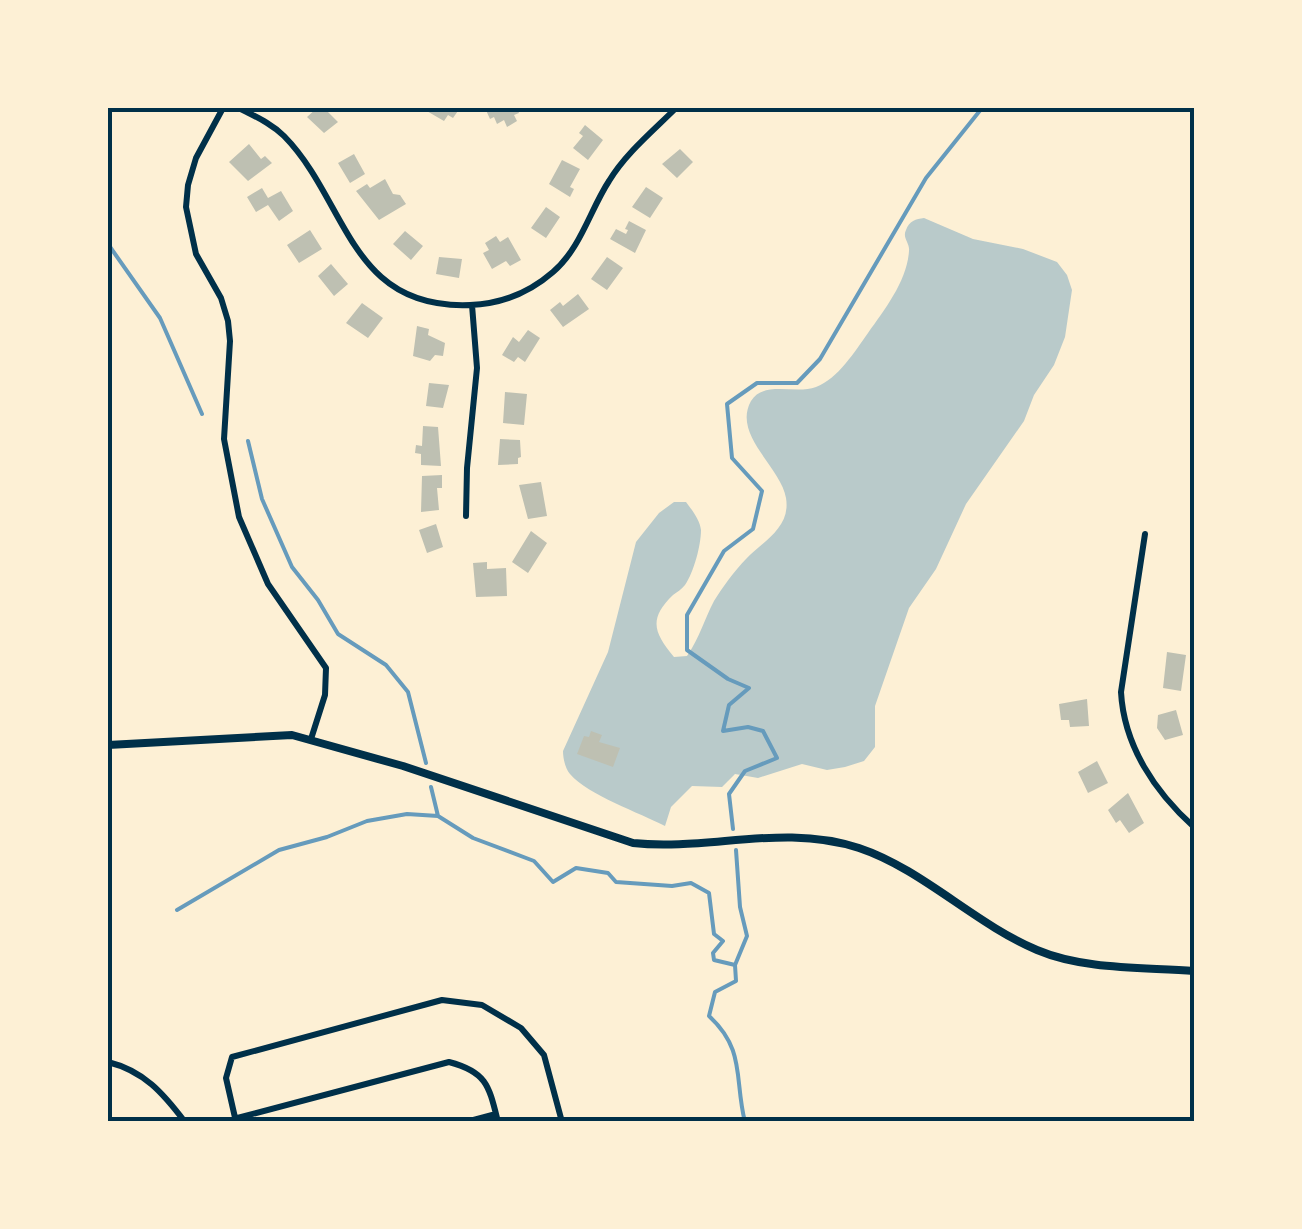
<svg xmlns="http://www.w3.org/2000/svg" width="1302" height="1229" viewBox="0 0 1302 1229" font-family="'IBM Plex Sans',sans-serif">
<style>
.green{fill:#b9caca}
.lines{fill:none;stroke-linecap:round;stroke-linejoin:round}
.stream{stroke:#669bbc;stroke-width:4}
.building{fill:#bec0b2}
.minor{stroke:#003049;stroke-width:6}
.tertiary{stroke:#003049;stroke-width:8}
.neatline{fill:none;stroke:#003049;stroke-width:4}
</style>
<rect width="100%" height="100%" fill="#fdf0d5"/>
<path class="green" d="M924,218L973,239L1023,249L1057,262L1067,275L1072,290L1065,337L1054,365L1034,395L1024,421L966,504L936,569L909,608L875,706V747L864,761L845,767L827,770L802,764L758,778L735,774L722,787L692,786L671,807L665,826C640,813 588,795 570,774C565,768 563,758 563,751L608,652L636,542L659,513L674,502H686C692,510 700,520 701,530C701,545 694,572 685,585C682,589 677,592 673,595C648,619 654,633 674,657L687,656C700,637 704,620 714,601C722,588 735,570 746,559C763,541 791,528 786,498C781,467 732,435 751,401C764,380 796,395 816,387C838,379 855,351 868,333C885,309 907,281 909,251C910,243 902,238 906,230C909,221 916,219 924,218Z"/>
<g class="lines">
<path class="stream" d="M108,244L160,318L202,414
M248,441L262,499L292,567L318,600L338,634L386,665L408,692L426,763
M431,787L438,816
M733,829L729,794L745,771L777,758L763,731L748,727L723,731L729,705L749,688L728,679L687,650V615L724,551L753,529L762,491L732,458L727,404L757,383H797L820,359L926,178L982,108
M736,850L740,907L747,936L735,965L736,981L715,992L709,1016C746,1050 734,1079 745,1122
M177,910L279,850L327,837L367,821L407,814L438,816L473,838L534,861L553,882L576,868L608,873L616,882L672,886L691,883L709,893L714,934L723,941L713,953L714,960L735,965"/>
</g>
<path class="building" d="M317,108H324L338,122L324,133L307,117Z
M427,108H460L453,118L448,115L444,121L425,110Z
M485,108H517L519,113L514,115L517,121L507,127L504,120L497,124L494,117L490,119Z
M585,125L603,140L588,160L573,148L583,136L579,133Z
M249,144L261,159L265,156L272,163L248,181L229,162Z
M680,149L693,162L677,178L662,164Z
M354,154L365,174L350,183L338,163Z
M562,160L580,169L570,187L574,189L570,197L549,184Z
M385,179L393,194L400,195L406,204L379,220L356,191L367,184L370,188Z
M646,187L663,198L650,218L632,207Z
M262,188L268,198L281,191L293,211L279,221L268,205L256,212L247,197Z
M546,207L560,217L546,238L531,228Z
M629,221L646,230L635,253L610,239L616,229L626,234L628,230L625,229Z
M310,230L322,249L299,263L287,245Z
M405,231L423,246L411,260L393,244Z
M496,236L500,242L508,237L521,260L510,266L506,261L492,269L483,253L489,250L485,243Z
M439,257L462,259L459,278L436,274Z
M607,257L623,268L607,290L591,279Z
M331,264L348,284L334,296L318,276Z
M578,294L589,309L563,327L550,310L560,302L563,306Z
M362,303L383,318L368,338L346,323Z
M417,326L429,329L428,335L445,343L443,356L435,355L430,361L413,356Z
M528,330L540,338L525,362L518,357L514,362L502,355L513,337L519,342Z
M429,383L449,385L443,408L426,406Z
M505,392L527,394L524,425L503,423Z
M423,426L438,427L441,466L421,465V454L415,453L416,445L422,446Z
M500,439L520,440L521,457L518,458V464L498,465Z
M442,475V488H437L439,510L421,512L422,476Z
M541,482L547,516L528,519L519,485Z
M436,524L443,547L427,553L419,530Z
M531,531L547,543L528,573L512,562Z
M487,562V569L506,568L507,596L476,597L473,563Z
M1167,652L1186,655L1181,691L1163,688Z
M1087,699L1089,726L1070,727L1069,720H1061L1059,704Z
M1176,710L1183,735L1165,740L1157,728L1158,715Z
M591,731L602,735L599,742L620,748L613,767L577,754L584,736L589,737Z
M1097,761L1108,783L1088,793L1078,772Z
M1128,793L1144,823L1129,833L1120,820L1116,823L1108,810Z"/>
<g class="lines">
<path class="minor" d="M223,108L196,158L188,185L186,207L196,254L221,298L228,321L230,341L224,439L239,517L268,584L326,668L325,695L311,739
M239,108C254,116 271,123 284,136C348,201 349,310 470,305C501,304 530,292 553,272C581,248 590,210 609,181C626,153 654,130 676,108
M466,516L467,468L477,368L472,305
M1145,534L1121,692C1124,746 1155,792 1194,827
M108,1062C144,1071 163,1093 185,1122
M222,1122L449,1062C487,1072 489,1086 498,1122
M236,1122L226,1078L232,1057L442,1000L482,1005L521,1028L544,1055L562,1122
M466,1122L496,1114"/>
<path class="tertiary" d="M108,745L292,735L403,766L633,843C709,851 784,823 859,848C922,869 975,924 1037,950C1084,970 1144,967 1194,971"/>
</g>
<rect width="1302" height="1229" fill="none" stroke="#fdf0d5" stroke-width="220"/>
<rect x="110" y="110" width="1082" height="1009" class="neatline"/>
</svg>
